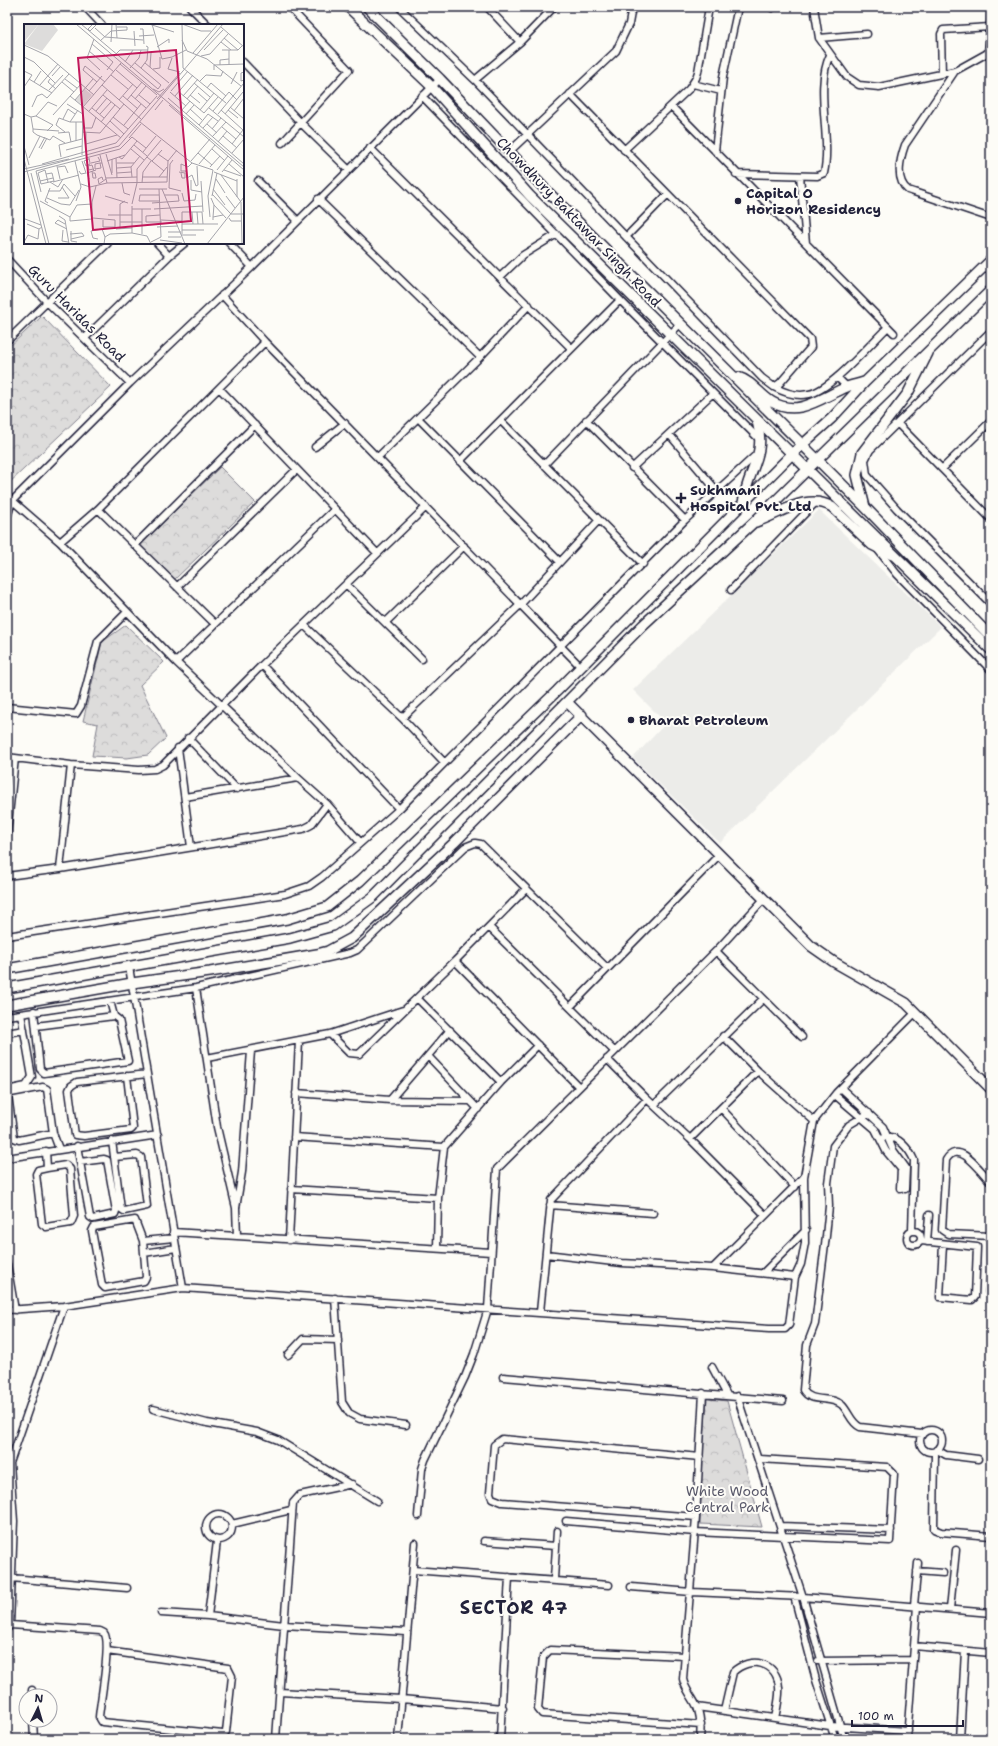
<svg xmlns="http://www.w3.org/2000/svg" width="998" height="1746" viewBox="0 0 998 1746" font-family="'Shantell Sans',sans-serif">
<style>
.built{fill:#ecece9}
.forest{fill:url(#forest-crowns);stroke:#807f8b}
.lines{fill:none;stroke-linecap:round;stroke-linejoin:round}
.street-casing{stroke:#22223b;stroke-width:9}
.secondary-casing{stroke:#22223b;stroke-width:12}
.street{stroke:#fdfcf7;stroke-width:6}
.secondary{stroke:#fdfcf7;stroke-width:9}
.poi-dot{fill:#22223b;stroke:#fdfcf7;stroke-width:1.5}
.labels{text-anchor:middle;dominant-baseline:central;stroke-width:4;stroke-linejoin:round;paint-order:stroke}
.poi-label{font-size:14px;font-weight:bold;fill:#22223b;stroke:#fdfcf7;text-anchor:start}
.street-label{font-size:14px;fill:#22223b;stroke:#fdfcf7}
.park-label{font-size:14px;fill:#5a5a6b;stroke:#fdfcf7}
.district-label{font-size:18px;font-weight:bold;letter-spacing:1px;fill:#22223b;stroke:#fdfcf7}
.inset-road{fill:none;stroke:#a5a5ac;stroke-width:1}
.view{fill:#c2185b;fill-opacity:0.15;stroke:#c2185b;stroke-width:2}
.inset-edge{fill:none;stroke:#22223b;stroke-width:2}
</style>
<defs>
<pattern id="forest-crowns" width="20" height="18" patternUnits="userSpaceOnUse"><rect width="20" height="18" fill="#dddcdb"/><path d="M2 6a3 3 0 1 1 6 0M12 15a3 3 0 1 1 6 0" fill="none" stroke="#bdbcbd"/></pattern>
</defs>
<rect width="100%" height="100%" fill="#fdfcf7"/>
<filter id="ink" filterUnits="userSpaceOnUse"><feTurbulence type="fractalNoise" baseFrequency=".025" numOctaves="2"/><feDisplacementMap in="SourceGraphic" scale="8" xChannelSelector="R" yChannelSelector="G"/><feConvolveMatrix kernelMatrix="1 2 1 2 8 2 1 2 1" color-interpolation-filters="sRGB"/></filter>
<g filter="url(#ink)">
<path class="built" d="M819,510L941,627L720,843L633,758L666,723L633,690Z"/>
<path class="forest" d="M42,316L111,387L7,485V349Z
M220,467L255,502L174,580L140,545Z
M126,625L164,662L140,685L166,738L148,755L127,758L92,756L98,724L83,721L102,642Z
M707,1399L727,1401L762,1527L700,1524L702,1464Z"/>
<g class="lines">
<defs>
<path id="street" d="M88,7L87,9L102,25
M190,7L208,25
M399,7L475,80L762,378L774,387L780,383L811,347L810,339L570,94
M487,7L520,42
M814,7L819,38L847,77L859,85L879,87L955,71L991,51
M772,8L773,7
M819,38L867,34
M988,53L991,14
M243,62L301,123L349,170
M955,71L905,145C900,159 895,180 908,190L991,218
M942,74L941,34L943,30L990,27
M475,80L520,42L554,7
M693,84L721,91
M422,96L620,300L760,440
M671,106L894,333
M282,143L349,70L289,7
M370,148L571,348
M624,150L689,89L696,78L698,72L709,7
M715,151L723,77L738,7
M509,152L616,51L629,24L632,7
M736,174L817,176L824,173C832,138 814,88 830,55
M800,176L806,243
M258,181L297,220
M318,199L480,357
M626,237L668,194
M157,243L169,256
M229,243L252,267
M7,259L47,302L130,383
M500,277L523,255L557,234
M222,295L265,342L580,666
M991,331L870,450L865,460L867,475L897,509L991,604
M85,338L169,256L185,243
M7,341L108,243
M837,377L847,387
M774,387C785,393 796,397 809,394C831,390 870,344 888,327
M220,389L377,553
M418,418L560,562
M586,420L685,520
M501,421L643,564
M898,424L991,519
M669,434L717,491
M315,447L345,423
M378,457L480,357L529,305
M460,461L620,300
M544,465L680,324
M632,468L713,393
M942,469L991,421
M7,496L60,542L176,662L298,778L327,804L360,842
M98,509L214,623
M7,518L12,501L130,383L252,267L440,79
M60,542L98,509L265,342
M135,545L255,425
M878,550L897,574L991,670
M346,584L422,659
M177,587L296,470
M731,590L816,502
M386,622L464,546
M304,625L402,718L444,762
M176,662L335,509
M262,665L399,809
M7,707L76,714L81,706L98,641L127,612
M402,718L521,604L598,521
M188,738L237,789
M178,748L191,847
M7,757L71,765L139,770L155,769L163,765L262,665L426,507
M185,797L298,778
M7,834L15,758
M60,869L71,765
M7,876L60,869L303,829L311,825L327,804
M489,927L614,1051
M7,936L285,894L309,886L322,877L399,809L685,520L758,453
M716,951L802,1037
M455,961L578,1086
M129,967L183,1288
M196,988L217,1127L236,1208
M417,998L501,1082
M571,1006L719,855
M34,1011L40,1069L44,1073L128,1061L119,1020L114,1016
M7,1016L196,988L350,953L357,950L465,847L475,843L481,844L607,968
M36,1026L114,1016L110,1001
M7,1033L24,1030
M330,1034L349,1053L359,1054L455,961L526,889
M723,1036L758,1071L814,1121
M428,1056L478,1109
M207,1058L330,1034L403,1010
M607,1059L647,1099L690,1139L765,1215
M127,1076L133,1128L131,1130L84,1136L75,1135L69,1090L71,1086L77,1082C100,1079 124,1077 147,1074
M841,1088L883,1127L893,1150L906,1168L905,1189
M7,1090L26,1086L32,1077L21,1014
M296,1093L390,1100L469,1101
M835,1095L875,1129L886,1151L901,1169L900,1188
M390,1100L450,1030
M654,1105L763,999
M721,1108L795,1187
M869,1113L849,1125L833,1146L828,1183L829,1206L826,1236L815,1324L807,1345L803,1390C811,1404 831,1395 842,1405C849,1412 851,1423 860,1427L922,1434
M53,1133L19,1140L14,1138L8,1095L11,1093L43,1087L47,1089L53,1133L59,1149
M294,1137L444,1147
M885,1137C898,1135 909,1149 914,1160L912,1231
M690,1139L758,1071
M112,1141L121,1209L124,1211L147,1206L141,1157L137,1155L114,1157
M77,1146L80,1162L104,1159L107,1160L116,1211L115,1214L93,1219L90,1217L80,1162
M46,1151L47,1168L38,1170L36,1174L42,1224L46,1227L71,1223L74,1216L70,1169L66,1165L47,1168
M7,1158L158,1135
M991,1182C981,1172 959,1138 946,1160L942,1230L948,1234L991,1236
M291,1189L438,1198
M550,1205L653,1213
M907 1238a7 7 0 1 1 14 0a7 7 0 1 1-14 0Z
M173,1232L491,1252
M237,1236L236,1208L242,1172L251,1051
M289,1240L299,1041
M143,1241L174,1238
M921,1241L977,1247L975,1297L972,1300L940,1297L943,1245
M927,1242L929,1215
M437,1248L438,1198L444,1147L501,1082L538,1045
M144,1253L143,1241L135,1220L94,1227L92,1231L102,1285L105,1288L144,1281L146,1277L144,1253L176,1248
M546,1254L622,1263L713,1268L795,1277
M7,1264L15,1310
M713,1268L804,1177
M991,1271L989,1292L991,1297
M763,1273L806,1230
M335,1298L342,1402L349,1413L360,1419L406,1425
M7,1310L64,1306L183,1288L769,1329H785L789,1325L795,1277L801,1264L805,1243L804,1177L814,1121L836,1093L916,1012
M540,1312L551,1200L647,1099
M288,1355L303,1339L338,1340
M712,1367L727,1395
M503,1377L783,1401
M737,1396L803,1597L844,1739
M153,1409L207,1423L257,1432L278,1440L377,1501
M920 1441a11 11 0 1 1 22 0a11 11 0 1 1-22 0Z
M937,1450L946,1455L978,1459
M935,1451L934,1529L941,1532L991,1536
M206 1527a13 13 0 1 1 26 0a13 13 0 1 1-26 0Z
M418,1516L422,1469L425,1460L465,1377L474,1354L488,1309L497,1169L716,951L764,899
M696,1517L502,1502L492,1498L490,1493L494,1445L502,1439L700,1457
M566,1521L695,1532L890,1541L894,1474L887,1467L760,1459
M232,1524L291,1510
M780,1526L891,1530
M484,1541L556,1546
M413,1570L609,1585
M917,1571L943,1573
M11,1578L127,1588
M554,1579L557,1531
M631,1587L691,1592L803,1597L991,1613
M794,1596L816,1680L835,1739
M914,1605L918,1563
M950,1609L956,1550
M161,1613L208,1616L284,1625L406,1632
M208,1616L217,1541
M10,1625L100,1631L104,1633C112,1642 100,1702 99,1717L102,1722L223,1734L226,1732L232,1676L228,1668L107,1651
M7,1629L10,1625L14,1521L10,1463L64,1306
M914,1646L991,1653
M685,1656L550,1650L543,1657L538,1709L542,1714L701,1725
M818,1661L913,1660
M32,1690V1696
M280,1692L401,1699L503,1708
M697,1707L830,1726L908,1731
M724,1711L733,1672C750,1656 777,1661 779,1687C780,1697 777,1708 775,1718
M33,1720L34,1739
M276,1739L293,1503L300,1495L352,1484
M398,1739L415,1543
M500,1739L509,1577
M700,1739C701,1729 701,1717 697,1707C693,1697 685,1690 683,1679L696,1517L703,1393
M907,1739L917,1606
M960,1739L965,1651"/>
<path id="secondary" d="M348,7L432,87L530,196L991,650
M367,7L440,79L544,188L865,507L991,637
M738,377C752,381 760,395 772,402C799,418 822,397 847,387C852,385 858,384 864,382
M743,503C747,471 767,456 757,421
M865,507L857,475L862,453L908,393L928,353
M756,522C780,514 807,492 832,507L872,545L892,555
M567,702L811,946L834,962L906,1003L991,1089
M7,969L287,919L327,907L360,881L557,691L792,454L832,418L865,382L991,260
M7,988L290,938L333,926L373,897L643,625L753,523L991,290
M7,1005L132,983L210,972L317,954L328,951L352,938L454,843L582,715"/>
</defs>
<use href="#street" class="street-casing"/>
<use href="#secondary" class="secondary-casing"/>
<use href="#street" class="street"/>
<use href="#secondary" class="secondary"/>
</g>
</g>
<g class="poi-dot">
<circle cx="738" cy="201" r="4"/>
<path d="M679 492h4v4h4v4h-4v4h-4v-4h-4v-4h4z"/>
<circle cx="631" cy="720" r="4"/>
</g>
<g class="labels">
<g class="poi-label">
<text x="746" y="193">Capital O<tspan x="746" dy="16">Horizon Residency</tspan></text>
<text x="690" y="490">Sukhmani<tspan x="690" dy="16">Hospital Pvt. Ltd</tspan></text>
<text x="639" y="720">Bharat Petroleum</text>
</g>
<g class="street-label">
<text transform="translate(579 222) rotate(46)">Chowdhury Baktawar Singh Road</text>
<text transform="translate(77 313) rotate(45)">Guru Haridas Road</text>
</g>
<g class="park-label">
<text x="727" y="1491">White Wood<tspan x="727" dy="16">Central Park</tspan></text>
</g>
<g class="district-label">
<text x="514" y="1608">SECTOR 47</text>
</g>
</g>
<g transform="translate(24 24)">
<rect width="220" height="220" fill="#fdfcf7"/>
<path d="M15,0H29L34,6L18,27L0,20Z" fill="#dddcdb"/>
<path d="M61,65L68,71L59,82L51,76Z" fill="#dddcdb"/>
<path d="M0,0H15L0,18Z" fill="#dddcdb"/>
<path class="inset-road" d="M52,0L220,143M57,0L134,65L137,61L111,39M69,0L64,5L66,7L73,0M92,0L93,14M125,0L150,8M128,0L138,35L148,33L162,26M158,0L159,44L202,79M158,0L177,7H187M197,3L220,23M71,4L81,13M116,5H119L120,20M110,7L111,22M115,12L130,11M81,13L119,16M200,14L214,26M70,15L63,34L76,46M158,16L163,27L183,35L217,62M76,17L87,7L103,6V3H93M87,18L88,0M197,18L207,26M68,20L89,38L83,46M0,21L24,32L70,71M133,23L145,15V19M180,26L199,6M198,26H214L218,22M65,27L90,48M169,29L194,0M92,30L96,26H124M177,32L186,30L204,10M0,33L10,38L31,59M148,34L144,45L156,48M101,38L109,26M121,39L145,59M96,40L133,71M196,41V36L205,35M205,41V26M126,43L127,29M106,44L115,34L117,26M117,44L123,36L124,23L122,22M129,45L136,44V33M92,46L113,64M190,46V41L220,40M0,47L8,51L0,63M220,48L217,49V57L220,56M87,51L104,65M28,52L36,43M5,55L28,69M26,55L24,58L32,65M41,55L53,64M176,57L182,51L197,52L199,47M10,58L17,47M38,58L50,68M73,58L59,46L61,42L81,58M170,59L186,73M207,60L213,48M16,61L34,40M78,61L117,95M183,64L187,59L202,72M129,65L135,68L140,65M25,66L39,51M65,67L78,52M147,67L164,47M146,68L162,82M155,68L180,89L194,73M174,69L183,77M79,71L96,85M107,71L122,84M115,71L126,80M166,71L176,79M46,72L97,114M99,72L114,85M151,72L169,51M159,72L174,55M144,74L220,140M111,75L122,62M133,75L156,49M163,75L174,62M51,76L69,55M95,76L109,60M103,76L118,58M43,80L59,90M145,81L220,146M8,83L13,72L18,70L23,74L45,50M206,83L220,95M68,84L80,94M185,84L220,113M166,85L178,96M131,86L139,76M176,86L190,69M197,86L219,106M204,86L214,94M65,87L83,66M72,87L83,74M157,87L166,77M189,87L205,68L213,76M210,87L220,74M0,90L7,93L12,92L24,78L33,82M76,90L87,78M162,90L170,81M194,90L220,59M201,90L219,68M29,91L57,60M12,92L29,101L23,107M7,93L9,105L35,107M89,93L104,105M39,95L44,85L51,90M86,97L100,110M46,98L54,86M52,98V117M77,98L91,81M116,98L168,139L189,146L184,172L186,193M183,100L193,109M100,101L117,80M175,101L184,90L194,97M198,103L212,115M59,104H68L72,93M179,104L189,93M9,105V108L13,111L26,116L29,112L41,119M188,105L197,94M41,108L32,101L35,94L46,98H59M58,108L76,109L100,80M34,109L45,108L47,118M199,112L213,124M188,113L202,98M105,114L117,100M194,118L203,107M62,120L93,111M208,120L219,106M110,121L123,132M0,122L5,141M15,124L21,113M17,125L23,114M107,125L120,136M188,125L200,136M42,126L58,122M62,127V109M119,128L132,112M174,129L188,141M208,129L220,115M82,130L88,151M134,130L144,137M58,131L59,83L97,39M76,131L83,159M37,133L35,121L58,115M95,133L98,135L113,117M123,133L140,147M5,134L16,112M65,134L66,139V140L62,142L60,137L65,135M92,134L93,154M0,135L22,220M88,135V149M149,136L146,140L145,164L157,167M51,137L57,163L52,177M83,137L101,131M128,137L138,126M167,137L186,115M67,139L76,137L74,133M76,139L77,144L71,145V140L76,139H78M93,139H110M168,139L164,143L157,140V147H162L163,154L168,151L172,162L174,161L173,142M18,140L92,119L133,72M175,140L191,121M205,140L220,153M33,142L36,155M34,143L41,142L44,149M186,143L196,132M93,144L107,143M0,145L45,135M69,145L65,146L64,142L68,141L70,147M21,146L14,149L17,160L30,157L28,149L22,150M21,146L24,158M193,146L204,132M200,146L217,152M55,147L57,150L62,149L58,137M68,147L69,154H72L71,149H69M0,148L95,122L199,0M155,148L161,149V154H158L157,149M190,148L213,157M198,148L208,136M7,149L25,220M93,149L107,148M197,151L217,178L218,220M108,153L107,143L116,132M118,153H143M135,153L143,143M82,154L113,153M65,155L63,149L72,146M192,155L201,169M213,155V173M79,156L78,153L74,155L75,160L82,155M167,156V166L178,168M16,157L29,154M177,157L179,188M26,158L34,163L39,155M29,158L55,151M98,159L100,169L106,171M118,159L119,148L127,137M57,160L66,163L83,159L143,158L144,137L153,126M115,165H143M138,165L161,220M189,165L201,181M24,167H36L40,160L51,172M17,168L12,147L96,125L108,113L122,124M158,169L160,177L171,176L172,170M188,170L207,190H220M135,171H116L115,177H136M141,171H154L155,177M81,172L104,179M188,172L193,149M202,172L211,184M23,174L37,180L46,181L55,166M34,174H45L38,163M187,174L190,181L202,194M16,177L46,193V197L68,195V178L72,162M24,179L21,177L26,164M128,179L155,177M108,180L113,159V145L137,116M108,182V209M108,185H127M118,185V210M130,185L179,182M158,188H178L179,200M158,188V210M168,188L169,200M173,188L174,200M84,191H108M136,191L122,192V198H138M35,192L41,196L45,220M46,193L53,181L68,180M189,193L190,181M69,194L91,196V203H79V196M205,194L207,197H217M1,195L17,201M137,196L158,197M189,196V193L199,191M96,198H118M3,200L15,205L18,203M41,200L34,196L31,199L43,205M158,200H194M133,203L154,202M92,205L108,204M96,205V180L101,177M39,206L38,217L44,218M158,206H180M47,207V217L53,218M144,208H157M46,210L58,209L60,212L47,215M157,211H172M144,213H157M74,215L69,214L67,207L78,205L81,213M136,216L158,219M0,218L4,211L14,215L15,205M127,218L137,213L135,165M80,220L81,213L86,210L108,209L123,212L127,220M183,220L220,173"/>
<path class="view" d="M152,26L167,197L69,206L54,34Z"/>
<rect width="220" height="220" class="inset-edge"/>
</g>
<rect width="998" height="1746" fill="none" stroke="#fdfcf7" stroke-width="24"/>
<rect x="12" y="12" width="974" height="1722" fill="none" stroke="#22223b" stroke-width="1.5" filter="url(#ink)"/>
<g transform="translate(38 1708) rotate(5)"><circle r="19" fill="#fdfcf7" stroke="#a5a5ac"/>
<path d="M0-3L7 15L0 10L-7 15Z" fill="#22223b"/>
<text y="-6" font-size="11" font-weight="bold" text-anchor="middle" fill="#22223b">N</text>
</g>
<path d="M852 1720v6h111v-6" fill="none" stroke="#22223b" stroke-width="2"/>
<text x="858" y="1720" font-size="12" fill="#22223b" stroke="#fdfcf7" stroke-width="3" paint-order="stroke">100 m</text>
</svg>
